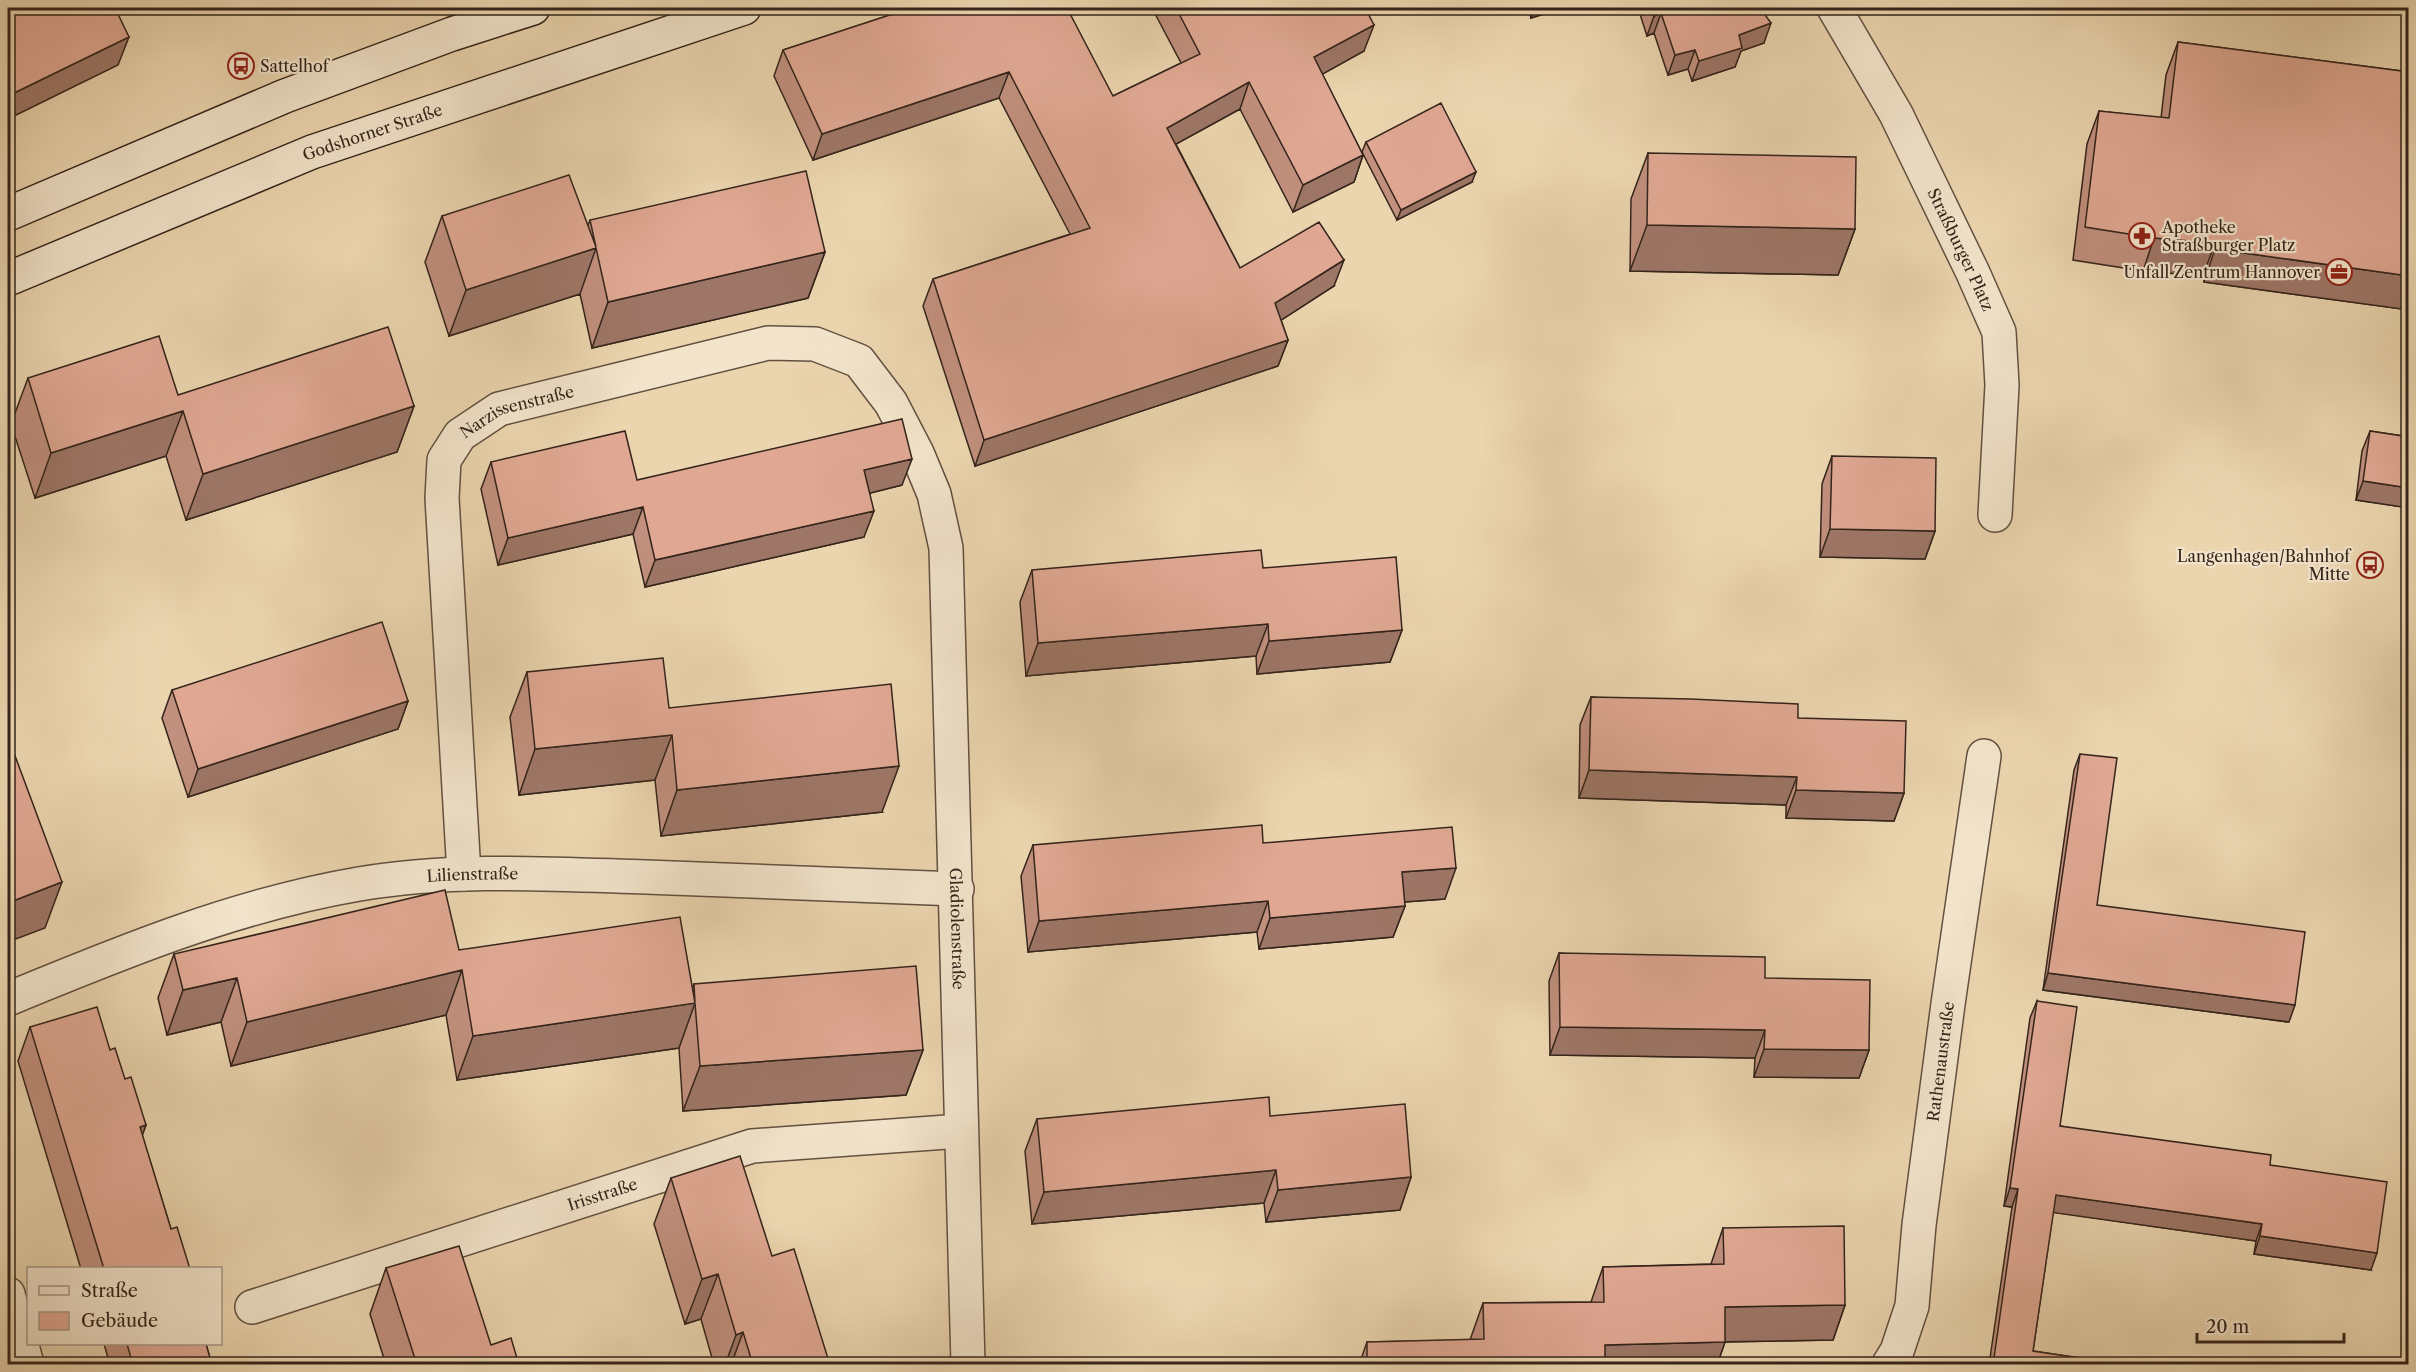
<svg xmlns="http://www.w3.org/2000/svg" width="2416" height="1372" viewBox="0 0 2416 1372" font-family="'Libre Caslon Text',serif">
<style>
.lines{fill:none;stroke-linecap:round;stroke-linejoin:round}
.street-casing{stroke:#625040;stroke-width:36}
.secondary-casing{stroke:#34241b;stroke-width:36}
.street{stroke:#f2e4cb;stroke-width:33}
.secondary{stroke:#f2e4cb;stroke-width:33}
.wall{fill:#c1907e;stroke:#34241b;stroke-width:1.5}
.shaded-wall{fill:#9d7667;stroke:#34241b;stroke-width:1.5}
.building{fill:#e0a893;stroke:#34241b;stroke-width:1.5}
.labels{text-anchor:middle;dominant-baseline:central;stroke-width:4.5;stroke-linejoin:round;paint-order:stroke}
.poi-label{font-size:16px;fill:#34241b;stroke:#f2e4cb;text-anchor:start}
.street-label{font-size:16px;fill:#34241b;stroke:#f2e4cb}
</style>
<rect width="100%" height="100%" fill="#ebd5af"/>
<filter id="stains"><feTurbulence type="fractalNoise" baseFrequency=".00333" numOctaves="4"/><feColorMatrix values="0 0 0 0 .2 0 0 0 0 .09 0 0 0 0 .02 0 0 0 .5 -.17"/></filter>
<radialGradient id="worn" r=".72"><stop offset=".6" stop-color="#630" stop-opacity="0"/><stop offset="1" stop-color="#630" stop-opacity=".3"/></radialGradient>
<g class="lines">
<defs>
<g id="street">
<path id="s1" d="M1834,8L1896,114L1973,273L1999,332L2002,385L1995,515"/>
<path id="s2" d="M464,874L442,498L444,460L460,435L499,409L768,343L815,344L859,361L891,403L917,453L934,494L946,548C955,820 962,1092 968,1364"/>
<path id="s3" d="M8,999C122,952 236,905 359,884C454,868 550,874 646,877C749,881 853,885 957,889"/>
<path d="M8,1294L27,1364"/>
<path id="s4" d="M252,1307L752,1146L961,1131"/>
<path id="s5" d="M1889,1364L1897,1351L1912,1306L1919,1225L1948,1004L1984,756"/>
</g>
<g id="secondary">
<path d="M8,214L285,96L452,34L533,8"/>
<path id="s6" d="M8,279L312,152L744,8"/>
</g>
</defs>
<use href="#street" class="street-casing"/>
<use href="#secondary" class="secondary-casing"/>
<use href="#street" class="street"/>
<use href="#secondary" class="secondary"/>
</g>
<path class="wall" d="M911,8L1113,96L1181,63L1152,8H1365L1364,51L1322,74L1363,155L1354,182L1293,212L1240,109L1176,144L1240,268L1334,286L1281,320L1288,340L1278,366L975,466L923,306L933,279L1070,234L999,98L813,160L774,76L783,50Z
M1528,8H1563L1531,18Z
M1638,8H1760L1764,43L1741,51L1735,67L1692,81L1688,69L1668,75L1654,33L1647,36Z
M2178,42L2409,72V310L2204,282L2203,276L2143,271L2073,260L2087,144L2099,111L2161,118L2166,75Z
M1366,142L1472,182L1397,220L1362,152Z
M1648,153L1855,229L1838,275L1630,271L1631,199Z
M442,216L588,225L590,220L825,252L808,298L592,348L580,294L449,336L425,262Z
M28,378L178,395L414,406L397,452L186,520L166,456L35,498L11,424Z
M2370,431L2409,437V508L2356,500L2362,451Z
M1832,456L1935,531L1925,559L1820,557L1822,484Z
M491,462L637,480L902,485L870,493L864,537L645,587L633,534L498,565L481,489Z
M1263,568L1402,630L1390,662L1257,674L1256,656L1026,676L1020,602L1032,570Z
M527,672L669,708L882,812L661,836L655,780L519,795L510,717Z
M172,690L408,701L398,729L188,797L162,718Z
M1591,697L1798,718L1904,793L1894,821L1786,818V805L1579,798L1580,725Z
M2080,754L2097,905L2289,1022L2043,990L2074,770Z
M1263,843L1445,899L1404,902L1405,906L1393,937L1259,949L1257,932L1028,952L1021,876L1033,845Z
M459,950L693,987L694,984L923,1050L906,1095L683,1111L679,1048L457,1080L446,1015L231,1066L221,1022L167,1035L158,998L174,954Z
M1559,953L1765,978L1869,1050L1859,1078L1754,1077L1755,1058L1550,1055L1549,981Z
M2037,1001L2060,1126L2270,1165L2371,1270L2254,1254L2256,1241L2053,1212L2033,1351L2127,1365H1989L2012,1207L2004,1206L2030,1018Z
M30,1027L125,1079L146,1125L142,1135L171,1229L190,1269H81L18,1061Z
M1270,1116L1411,1177L1400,1210L1266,1222L1264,1203L1032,1224L1025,1151L1037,1119Z
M671,1178L772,1256L830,1365H714L701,1319L685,1324L654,1224Z
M1723,1228L1845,1305L1833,1340L1725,1342L1717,1365H1359L1367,1342L1470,1340L1483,1303L1591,1302L1603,1267L1711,1264Z
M386,1268L491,1345L519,1365H386L370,1314Z
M104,1344H206L212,1365H110Z"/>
<path class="shaded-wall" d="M1535,8H1563L1531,18Z
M1661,13L1654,33L1647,36L1654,16Z
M1771,23L1764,43L1741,51L1735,67L1692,81L1699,61L1739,35Z
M1374,25L1364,51L1305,84L1314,57Z
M129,37L118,65L8,119V96Z
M1695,50L1688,69L1668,75L1675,55Z
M1009,72L999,98L813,160L822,134Z
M1249,82L1240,109L1158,154L1167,128Z
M1363,155L1354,182L1293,212L1303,185Z
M1476,172L1472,182L1397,220L1401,210Z
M1647,225L1855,229L1838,275L1630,271Z
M2154,238L2215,243L2203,276L2143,271Z
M596,248L580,294L449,336L466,290Z
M2215,249L2409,276V310L2204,282Z
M825,252L808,298L592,348L608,302Z
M1344,260L1334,286L1266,330L1275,303Z
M1288,340L1278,366L975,466L984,440Z
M414,406L397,452L186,520L203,474Z
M183,411L166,456L35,498L51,453Z
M912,459L902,485L855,497L864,470Z
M2363,481L2409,488V508L2356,500Z
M643,507L633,534L498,565L508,538Z
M874,511L864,537L645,587L655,560Z
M1830,529L1935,531L1925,559L1820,557Z
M1268,624L1256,656L1026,676L1038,643Z
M1402,630L1390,662L1257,674L1269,641Z
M408,701L398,729L188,797L198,769Z
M672,735L655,780L519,795L535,749Z
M899,766L882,812L661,836L677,790Z
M1589,770L1797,777L1786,805L1579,798Z
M1796,790L1904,793L1894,821L1786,818Z
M1456,868L1445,899L1391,903L1402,872Z
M62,882L45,928L8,942V903Z
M1268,901L1257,932L1028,952L1039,921Z
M1405,906L1393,937L1259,949L1270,918Z
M462,970L446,1015L231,1066L247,1022Z
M2048,973L2295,1005L2289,1022L2043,990Z
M237,978L221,1022L167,1035L183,990Z
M695,1003L679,1048L457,1080L473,1036Z
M1560,1027L1765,1030L1755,1058L1550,1055Z
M1764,1049L1869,1050L1859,1078L1754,1077Z
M923,1050L906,1095L683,1111L700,1066Z
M146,1125L134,1159L140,1127Z
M1276,1170L1264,1203L1032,1224L1044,1192Z
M1411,1177L1400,1210L1266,1222L1278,1190Z
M2010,1188L2018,1189L2012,1207L2004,1206Z
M2056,1195L2262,1224L2256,1241L2049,1212Z
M2260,1236L2377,1253L2371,1270L2254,1254Z
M718,1274L701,1319L685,1324L702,1279Z
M1845,1305L1833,1340L1712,1342L1725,1307Z
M743,1332L731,1365H725L736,1335Z
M1725,1342L1717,1365H1598L1605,1345Z"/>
<path class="building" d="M8,8H115L129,37L8,96Z
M911,8H1067L1113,96L1200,54L1176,8H1365L1374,25L1314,57L1363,155L1303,185L1249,82L1167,128L1240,268L1319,222L1344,260L1275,303L1288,340L984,440L933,279L1090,228L1009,72L822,134L783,50Z
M1651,8H1760L1771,23L1739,35L1742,48L1699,61L1695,50L1675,55L1661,13L1654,16Z
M2178,42L2409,72V276L2215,249V243L2154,238L2085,227L2099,111L2169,118Z
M1441,103L1476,172L1401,210L1366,142Z
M1648,153L1856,157L1855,229L1647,225Z
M806,171L825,252L608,302L596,248L466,290L442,216L569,175L596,247L590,220Z
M388,327L414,406L203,474L183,411L51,453L28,378L159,336L178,395Z
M902,419L912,459L864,470L874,511L655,560L643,507L508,538L491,462L625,431L637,480Z
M2370,431L2409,437V488L2363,481Z
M1832,456L1936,458L1935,531L1830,529Z
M1261,550L1263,568L1396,557L1402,630L1269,641L1268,624L1038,643L1032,570Z
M382,622L408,701L198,769L172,690Z
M663,658L669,708L891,684L899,766L677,790L672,735L535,749L527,672Z
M1591,697L1691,699L1798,704V718L1906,721L1904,793L1796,790L1797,777L1589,770Z
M8,737L62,882L8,903Z
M2080,754L2117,758L2097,905L2305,932L2295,1005L2048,973Z
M1262,825L1263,843L1452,827L1456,868L1402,872L1405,906L1270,918L1268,901L1039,921L1033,845Z
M445,890L459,950L680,917L695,1003L694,984L916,966L923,1050L700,1066L695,1003L473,1036L462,970L247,1022L237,978L183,990L174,954Z
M1559,953L1765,957V978L1870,980L1869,1050L1764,1049L1765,1030L1560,1027Z
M2037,1001L2077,1007L2060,1126L2271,1155L2270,1165L2387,1182L2377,1253L2260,1236L2262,1224L2056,1195L2033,1351L2127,1365H1993L2018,1189L2010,1188Z
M97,1007L110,1050L115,1048L125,1079L131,1077L146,1125L140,1127L171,1229L177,1227L190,1269H104L30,1027Z
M1269,1097L1270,1116L1405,1104L1411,1177L1278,1190L1276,1170L1044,1192L1037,1119Z
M740,1156L772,1256L794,1249L830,1365H753L743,1332L736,1335L718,1274L702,1279L671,1178Z
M1844,1226L1845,1305L1725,1307V1342L1605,1345V1365H1367V1342L1484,1339L1483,1303L1604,1302L1603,1267L1724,1264L1723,1228Z
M459,1246L491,1345L511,1338L519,1365H434L433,1363L429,1365H417L386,1268Z
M127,1344H206L212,1365H133Z"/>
<defs>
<symbol id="bus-ring" viewBox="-11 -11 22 22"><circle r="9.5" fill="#f2e4cb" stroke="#8f2418" stroke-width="1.5"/><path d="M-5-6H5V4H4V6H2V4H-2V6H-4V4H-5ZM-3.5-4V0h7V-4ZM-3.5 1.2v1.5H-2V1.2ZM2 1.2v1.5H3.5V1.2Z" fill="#8f2418"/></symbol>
<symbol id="pharmacy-ring" viewBox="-11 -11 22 22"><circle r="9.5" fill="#f2e4cb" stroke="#8f2418" stroke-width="1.5"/><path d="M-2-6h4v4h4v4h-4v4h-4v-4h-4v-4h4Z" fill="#8f2418"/></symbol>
<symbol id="office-ring" viewBox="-11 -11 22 22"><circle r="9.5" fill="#f2e4cb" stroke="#8f2418" stroke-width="1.5"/><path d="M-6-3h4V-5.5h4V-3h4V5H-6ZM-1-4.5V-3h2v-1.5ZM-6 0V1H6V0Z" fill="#8f2418"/></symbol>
</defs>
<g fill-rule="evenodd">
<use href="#bus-ring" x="226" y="51" width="30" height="30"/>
<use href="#pharmacy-ring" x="2127" y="221" width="30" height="30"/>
<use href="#office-ring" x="2324" y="257" width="30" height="30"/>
<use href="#bus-ring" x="2355" y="550" width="30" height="30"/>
</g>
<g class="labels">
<g class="poi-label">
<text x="260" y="66">Sattelhof</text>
<text x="2162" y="227">Apotheke<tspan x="2162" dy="18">Straßburger Platz</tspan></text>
<text x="2320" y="272" text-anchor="end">Unfall Zentrum Hannover</text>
<text x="2350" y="556" text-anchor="end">Langenhagen/Bahnhof<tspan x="2350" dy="18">Mitte</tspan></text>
</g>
<g class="street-label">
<text stroke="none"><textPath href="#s6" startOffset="393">Godshorner Straße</textPath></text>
<text stroke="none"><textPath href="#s1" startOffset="273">Straßburger Platz</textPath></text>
<text stroke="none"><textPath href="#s2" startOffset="507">Narzissenstraße</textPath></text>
<text stroke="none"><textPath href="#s3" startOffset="484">Lilienstraße</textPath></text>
<text stroke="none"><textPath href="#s2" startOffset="1452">Gladiolenstraße</textPath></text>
<text stroke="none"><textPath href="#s5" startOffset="309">Rathenaustraße</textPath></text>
<text stroke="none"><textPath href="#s4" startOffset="368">Irisstraße</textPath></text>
</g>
</g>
<rect width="2416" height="1372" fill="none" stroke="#ebd5af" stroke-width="30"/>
<rect x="9" y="9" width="2398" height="1354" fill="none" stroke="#34241b" stroke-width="3"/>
<rect x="15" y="15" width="2386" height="1342" fill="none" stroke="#34241b" stroke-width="1.5"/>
<rect x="27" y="1267" width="195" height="78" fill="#f2e4cb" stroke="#a69785" stroke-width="1.5"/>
<rect x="39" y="1286" width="30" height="9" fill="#f2e4cb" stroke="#a69785" stroke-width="1.5"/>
<text x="81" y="1297" font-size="18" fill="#34241b">Straße</text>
<rect x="39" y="1312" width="30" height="18" fill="#e0a893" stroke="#a69785" stroke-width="1.5"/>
<text x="81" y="1327" font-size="18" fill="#34241b">Gebäude</text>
<path d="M2197 1333v9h147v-9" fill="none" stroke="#34241b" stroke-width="3"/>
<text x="2206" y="1333" font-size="18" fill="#34241b" stroke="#f2e4cb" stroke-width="4.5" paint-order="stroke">20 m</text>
<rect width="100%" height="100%" filter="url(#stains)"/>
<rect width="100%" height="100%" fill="url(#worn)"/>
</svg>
